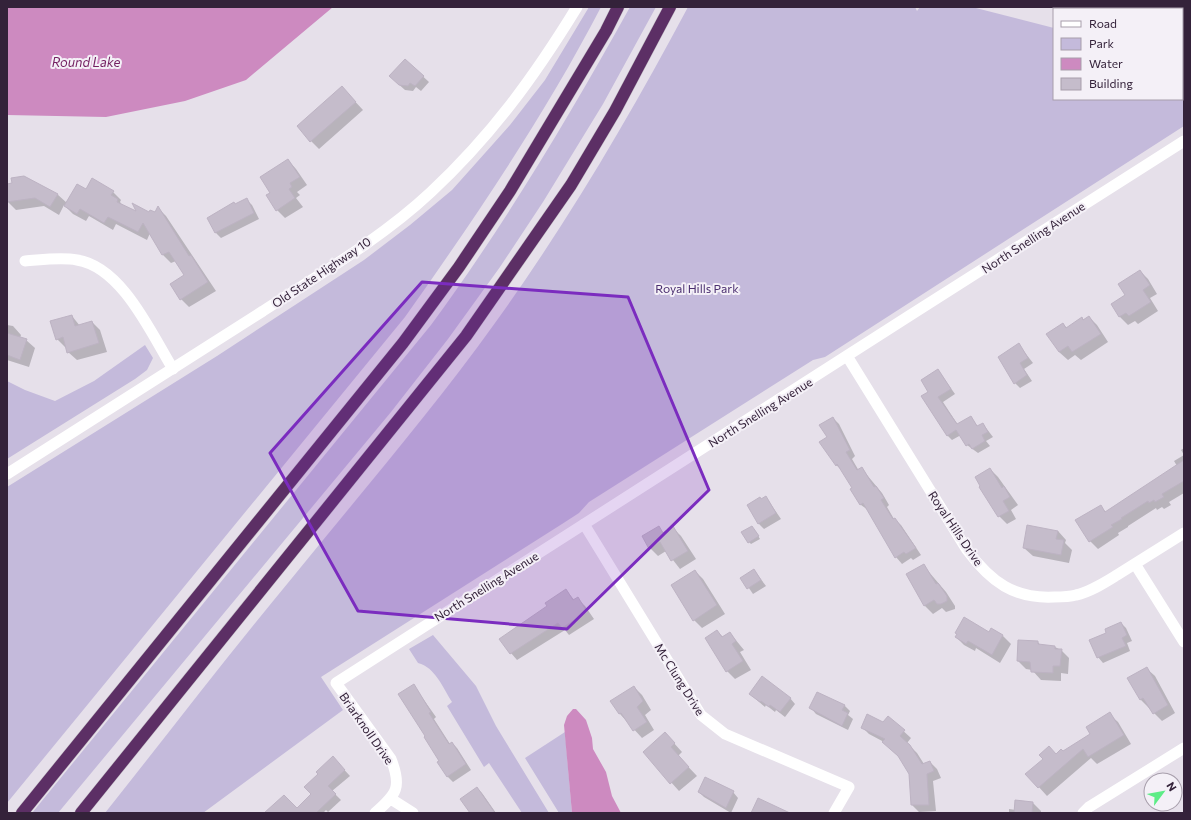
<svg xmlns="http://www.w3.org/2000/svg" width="1191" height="820" viewBox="0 0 1191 820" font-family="Commissioner,sans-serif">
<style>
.green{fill:#c4badb}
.water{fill:#cd8ac0}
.shadow{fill:#0003}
.building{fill:#c5bccb;stroke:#bdb3c3}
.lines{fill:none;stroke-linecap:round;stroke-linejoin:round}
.motorway-casing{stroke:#c2bdc4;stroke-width:13}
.minor{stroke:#fff;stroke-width:11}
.tertiary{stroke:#fff;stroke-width:11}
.motorway{stroke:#5c2f65;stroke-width:12}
.marked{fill:#7b2cbf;fill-opacity:0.2;stroke:#7b2cbf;stroke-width:3;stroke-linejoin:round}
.labels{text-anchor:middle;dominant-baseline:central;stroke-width:4;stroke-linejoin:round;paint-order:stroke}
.street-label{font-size:12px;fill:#34223a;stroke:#f4f0f7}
.park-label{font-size:12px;fill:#4a2e6f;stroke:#f4f0f7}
.water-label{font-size:13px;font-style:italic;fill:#731f61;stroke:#f4f0f7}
</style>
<rect width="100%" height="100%" fill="#e6e0ea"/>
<path class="green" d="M589,7H601C545,115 475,218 405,317L7,803V487L217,356L364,260L410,225L452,190L510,125L545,80Z
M630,7H656L603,104L543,202L500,267L448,339L391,412L58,813H32L431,325C505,224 569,117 630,7Z
M688,7H915L917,11L920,7H972L1054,28V99H1182V9H1081L1082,7H1184V126L825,357L813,360L589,502L579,513L562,524L321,677L343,710L203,813H105C167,735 228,655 292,578C360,494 432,411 495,323C567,223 630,116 688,7Z
M145,345L153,358L147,370L135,379L7,459V381L25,390L55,401L94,381Z
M433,635L476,686L496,726L549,813H522L489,763L484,767L447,706L452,702C443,688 435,667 418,663L409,649Z
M565,732L572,813H559L525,758Z"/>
<path class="water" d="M7,7H333L246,80L185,101L106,117L7,115Z
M573,709H576L586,720L592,738L593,749L606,772L612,796L621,813H572L564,725L567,716Z"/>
<path class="shadow" d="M405,60L429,82L421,91L416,87L413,91L405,90L396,82Z
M350,96L363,110L319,149L311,141Z
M288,160L296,169L307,185L297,192L300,195L296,198L303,207L285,218L277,210L272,193Z
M7,185L57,194L67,203L86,191L113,192L121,200L120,202L123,206L139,214L156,213L158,208L166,216L216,291L189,307L181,299L185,276L176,261L171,263L163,255L150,233L147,240L116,224L113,230L89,216L86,221L73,214L64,205L59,215L44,206L16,210L8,202Z
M247,200L252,205L259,219L221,238L216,233L208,218Z
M1140,271L1148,279L1157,294L1150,298L1158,311L1138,324L1135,321L1128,325L1120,317L1112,304L1126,295Z
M72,316L80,326L92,322L100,330L107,352L77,360L68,352L67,347H65L57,339Z
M1089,317L1097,325L1108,342L1081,360L1075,355L1068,360L1059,352L1063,324L1067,328L1082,318L1084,320Z
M7,325L13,326L21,335L20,338L26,340L35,348L29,367L7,360Z
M1019,345L1033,363L1024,369L1032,381L1020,388L1015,383Z
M938,370L955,394L943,402L958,425L971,417L978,427L983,424L993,437L986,441L990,446L978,453L967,445L961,435L952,440L947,435L929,392Z
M833,418L839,424L855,456L852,459L859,471L862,469L882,493L889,505L887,507L894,519L901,525L921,555L913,560L911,558L902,564L896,557L868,510L861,505L851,490L853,488L843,471L836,465L828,438Z
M1184,448V493L1169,502L1171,505L1164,509L1162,507L1157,510L1156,508L1128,526V527L1118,533L1119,535L1098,549L1090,541L1100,506L1107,513L1177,466L1174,461L1184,455L1181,450Z
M990,469L998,477L1018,505L1011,510L1016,519L1007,524L999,516Z
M766,497L781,519L764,529L759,524L748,506Z
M658,528L664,533L673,528L681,536L696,559L680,569L666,551L658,556L650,548Z
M754,529L760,539L751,544L749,542Z
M1058,531L1066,540L1065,543L1072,550L1069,563L1033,556L1024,548Z
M923,565L946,592L955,606V609L946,612L942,608L933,614L925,606L908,575Z
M754,570L766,586L753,594L742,578Z
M695,571L703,579L725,614L702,628L694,620Z
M566,590L575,601L578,599L585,606L594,619L569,635L565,630L517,660L511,653Z
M1121,623L1126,628L1132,641L1127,643L1130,651L1103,663L1098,657L1108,633Z
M992,629L1003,636L1011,644L1000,663L976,648L975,651L964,645L956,637L989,634Z
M717,631L723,637L730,633L744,650L740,652L751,670L735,679L727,671Z
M1019,641L1038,642L1041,646L1055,647L1061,650L1069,658L1068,674L1061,673V681L1041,680L1032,670L1026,669L1018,661Z
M1146,668L1155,676L1175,713L1162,721L1140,699Z
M414,686L436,717L434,719L450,744L452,743L457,748L471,770L453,782L447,776L441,761Z
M634,687L642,695L651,710L645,715L654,730L642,738L620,714L612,701Z
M750,694L790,698L795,704L785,717L776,710L775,712L766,705L765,707Z
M844,705L850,711L848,715L853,719L848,730L816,714L811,708Z
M1109,714L1118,722L1131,744L1097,764L1091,758L1047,796L1027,774L1092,734Z
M888,717L911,738L907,743L917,753L924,764L930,762L937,769L941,778L933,781L936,811L919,812L912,805L910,773L900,758L884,742L869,734L862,727L883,723Z
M673,742L682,752L678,756L697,776L679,791L644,752Z
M338,763L350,776L332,791L341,800L328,812L326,810L323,813H266L297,810Z
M477,788L482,793L496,813H471Z
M699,792H733L738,798L731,813L704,797Z
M1033,803L1041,811V813H1009V809L1016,810Z"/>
<path class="building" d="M405,59L424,76L415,86L410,83L408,86L399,85L389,76Z
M342,86L356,102L310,142L297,126Z
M288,159L300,177L290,183L292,187L289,189L295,198L276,211L266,195L270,193L260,177Z
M24,176L58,194L50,207L35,198L7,202V184L12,183L11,178Z
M92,178L114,191L111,195L118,199L117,202L136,211L132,203L149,212L150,210L155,212L158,206L189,256L191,255L208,282L180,300L170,284L184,275L169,252L162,255L143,223L138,232L108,217L104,223L80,209L77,214L64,206L77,184L86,189Z
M247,198L254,213L215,233L207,218L234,202L235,204Z
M1140,270L1150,285L1143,290L1151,302L1129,316L1126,313L1119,317L1111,304L1125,295L1118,284Z
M72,315L75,326L92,321L99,343L67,353L63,337L56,340L50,321Z
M1089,316L1101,334L1072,352L1068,346L1059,352L1046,334L1063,323L1066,328L1082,317L1083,320Z
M7,333L27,339L20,360L7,355Z
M1019,343L1028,358L1020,363L1027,375L1014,384L998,357Z
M938,369L951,389L938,397L957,424L971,416L977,426L983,423L988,432L982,435L985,441L972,449L969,444L966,446L956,430L947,436L921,396L928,392L921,380Z
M833,417L850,450L846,452L857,470L862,467L874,487L876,486L884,498L881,500L893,519L895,518L916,548L906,554L904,552L895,558L863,503L860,505L850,489L852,488L837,464L836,466L819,442L827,437L819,425Z
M1184,460V481L1162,494L1164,497L1155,502L1154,500L1149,503L1148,501L1121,518L1122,519L1111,525L1113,527L1089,542L1075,520L1101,505L1105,512Z
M990,468L1002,488L1004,486L1010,497L1003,501L1009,511L998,517L979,487L980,486L975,477Z
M766,496L776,513L758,524L747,505L760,497L761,499Z
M1027,525L1058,531L1056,539L1064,540L1061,555L1023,548Z
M659,526L663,533L673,526L688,551L671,561L660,542L649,549L642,536Z
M752,526L759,536L748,543L741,532Z
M924,564L936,584L938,583L947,596V601L941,604H937L934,600L924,606L906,574Z
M754,569L761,580L747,589L740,578Z
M695,570L717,605L693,621L671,585Z
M566,589L573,600L578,597L587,612L562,628L558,623L510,654L499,639L547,606L545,603Z
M964,617L989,632L991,628L1003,635L992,655L968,641L966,644L955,637L957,634L955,633Z
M1121,622L1127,635L1122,638L1126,646L1097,658L1089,640L1106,633L1105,629Z
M717,630L722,637L730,632L736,641L732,644L743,661L726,672L705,638Z
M1018,640L1038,641V644L1055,646V649H1062L1060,666H1053V673L1031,672L1030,662L1017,661Z
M1147,667L1168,705L1153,714L1143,698L1140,700L1127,678Z
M762,676L791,698L780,712L770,705L769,707L761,701L760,702L749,694Z
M414,684L431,712L429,713L449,744L452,742L466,764L447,777L437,762L439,761L424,737L425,736L398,694Z
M634,686L643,701L637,707L647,722L633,731L621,713L619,714L610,701Z
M817,692L845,705L842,710L848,713L842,726L809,708Z
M1110,712L1124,735L1088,757L1083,749L1038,788L1025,774L1043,759L1039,755L1049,746L1056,754L1061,749L1063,751L1090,734L1086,727Z
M867,714L883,722L888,716L905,730L900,736L910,745L922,764L930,761L934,771L927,774L929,805H911L909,774L898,756L882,742L885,739L861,728Z
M665,732L675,743L671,747L689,767L670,784L643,752Z
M333,756L345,770L328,786L336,794L316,813H264L284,795L297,808L311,794L304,787L318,774L316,772Z
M705,777L734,791L726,808L698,792Z
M477,787L495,813H470L460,799Z
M758,798L790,813H751Z
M1015,800L1033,802L1032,813H1014Z"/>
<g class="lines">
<defs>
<path id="motorway" d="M22,813L403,343L459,267L510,191L606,31L618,7
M81,813L466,336L571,185L615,111L670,7"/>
</defs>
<use href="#motorway" class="motorway-casing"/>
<path class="minor" d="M25,261C41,260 60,257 77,260C122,267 151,333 173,369
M847,356L967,550C991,582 1014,599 1054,597C1061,597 1069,597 1076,595C1090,592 1104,583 1117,575C1139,561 1162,547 1184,533
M584,524L701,715L725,734L849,787L834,813
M1135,564L1184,642
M391,799L413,813
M375,813C397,794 402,787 391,759L336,683L909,316L1184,141
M1083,813L1089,807L1184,748"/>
<path class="tertiary" d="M7,474C93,419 178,365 263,311C320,274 382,238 431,192C492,135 534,77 577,7"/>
<use href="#motorway" class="motorway"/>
</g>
<path class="marked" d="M422,282L628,297L709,490L567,629L358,611L270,453Z"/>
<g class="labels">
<g class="street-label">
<text transform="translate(1033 237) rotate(-33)">North Snelling Avenue</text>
<text transform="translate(321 272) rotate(-34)">Old State Highway 10</text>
<text transform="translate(760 412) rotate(-32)">North Snelling Avenue</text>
<text transform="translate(956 528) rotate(56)">Royal Hills Drive</text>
<text transform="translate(486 586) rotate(-32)">North Snelling Avenue</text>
<text transform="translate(680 679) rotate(58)">Mc Clung Drive</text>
<text transform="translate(367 728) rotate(55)">Briarknoll Drive</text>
</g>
<g class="park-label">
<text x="697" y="288">Royal Hills Park</text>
</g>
<g class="water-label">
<text x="86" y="62">Round Lake</text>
</g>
</g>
<rect width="1191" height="820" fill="none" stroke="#34223a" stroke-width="16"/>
<rect x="1053" y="8" width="130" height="92" fill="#f4f0f7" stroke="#a79eab"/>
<rect x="1061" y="21" width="20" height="6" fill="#ffffff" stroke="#a79eab"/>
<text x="1089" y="28" font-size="12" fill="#34223a">Road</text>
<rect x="1061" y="38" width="20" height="12" fill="#c4badb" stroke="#a79eab"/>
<text x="1089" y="48" font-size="12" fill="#34223a">Park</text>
<rect x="1061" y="58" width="20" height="12" fill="#cd8ac0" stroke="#a79eab"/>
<text x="1089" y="68" font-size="12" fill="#34223a">Water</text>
<rect x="1061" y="78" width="20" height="12" fill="#c5bccb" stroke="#a79eab"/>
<text x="1089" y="88" font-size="12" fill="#34223a">Building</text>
<g transform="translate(1163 792) rotate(58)"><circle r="19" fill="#f4f0f7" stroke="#a79eab"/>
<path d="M0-3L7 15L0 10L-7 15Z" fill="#5dec86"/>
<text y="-6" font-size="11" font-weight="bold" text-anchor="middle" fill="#34223a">N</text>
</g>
</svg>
